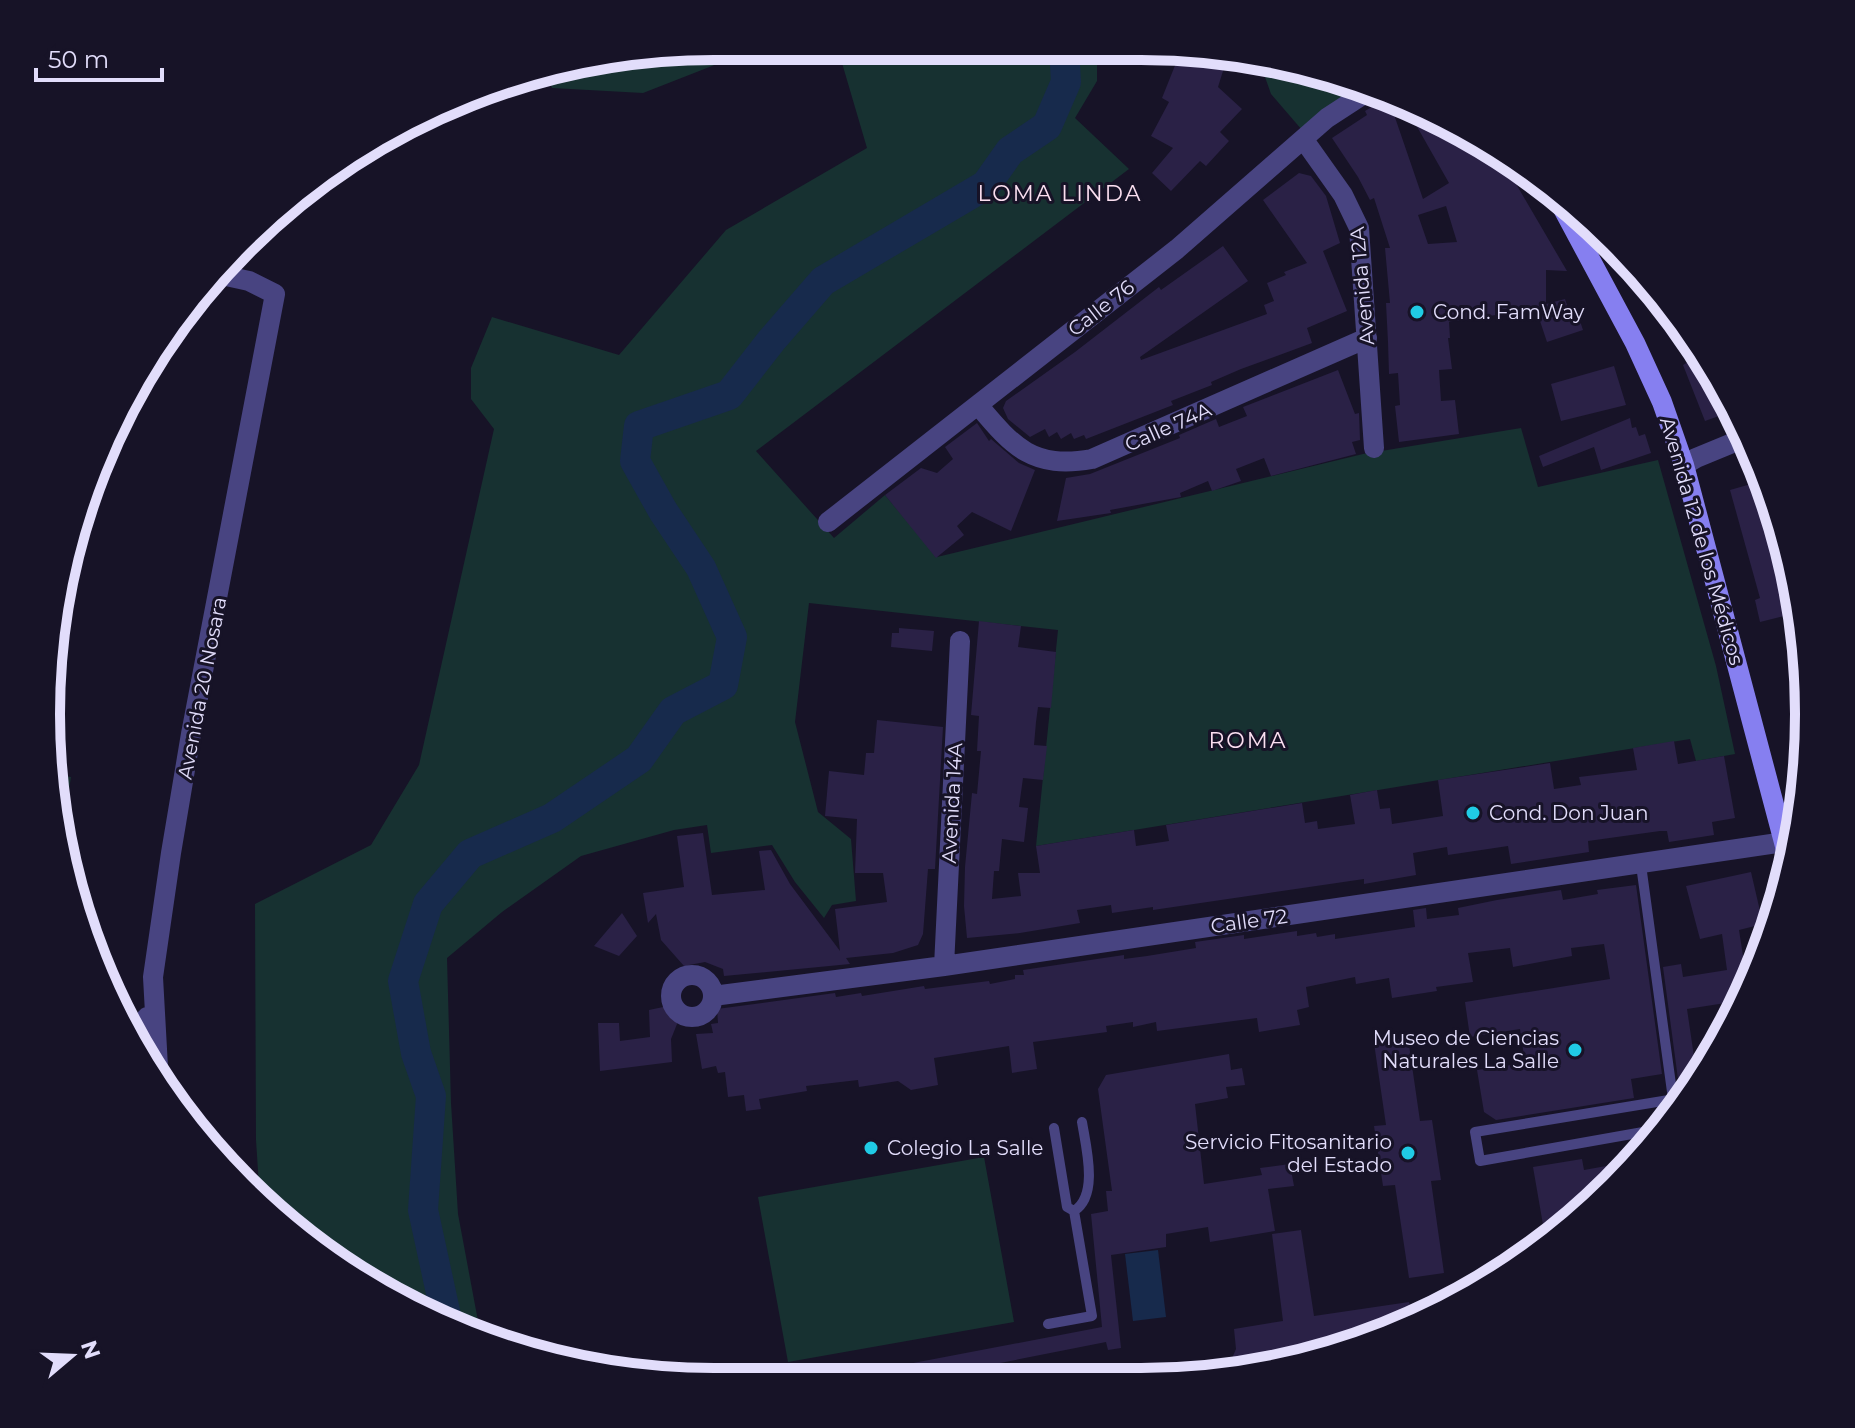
<svg xmlns="http://www.w3.org/2000/svg" width="1855" height="1428" viewBox="0 0 1855 1428" font-family="Montserrat,sans-serif">
<style>
.green{fill:#173131}
.water{fill:#172a4c}
.lines{fill:none;stroke-linecap:round;stroke-linejoin:round}
.river{stroke:#172a4c;stroke-width:30}
.building{fill:#2a2146;fill-rule:evenodd}
.service{stroke:#484481;stroke-width:10}
.minor{stroke:#484481;stroke-width:20}
.secondary{stroke:#867ff0;stroke-width:20}
.rail{stroke:#20cbe5;stroke-width:5;stroke-dasharray:12 10;stroke-linecap:butt}
.poi-dot{fill:#20cbe5;stroke:#171327;stroke-width:3}
.labels{text-anchor:middle;dominant-baseline:central;stroke-width:6;stroke-linejoin:round;paint-order:stroke}
.street-label{font-size:20px;fill:#e2ddfb;stroke:#171327}
.poi-label{font-size:20px;fill:#e2ddfb;stroke:#171327;text-anchor:start}
.neighbourhood-label{font-size:22px;letter-spacing:2px;fill:#fbdff0;stroke:#171327}
.rim{fill:none;stroke:#e2ddfb;stroke-width:10}
</style>
<rect width="100%" height="100%" fill="#171327"/>
<path class="green" d="M714,46H785L758,48L643,93L552,88L543,69Z
M837,46L1097,47V81L1075,118L1129,169L756,451L834,538L885,495L937,557L1363,454L1521,428L1538,487L1658,460L1716,666L1735,754L1696,761L1690,739L1036,846L1058,630L809,603L795,722L818,812L851,839L856,901L832,905L824,918L795,882L772,845L711,853L707,825L674,830L581,856L502,912L447,958L451,1103L458,1214L481,1337L459,1331L343,1270L260,1201L256,1140L255,904L371,845L419,765L494,429L471,399V368L492,317L619,355L726,230L867,148Z
M1259,60L1314,69L1357,85L1302,130L1271,94Z
M51,774L71,777L63,828H61Z
M984,1157L1014,1322L788,1362L758,1197Z"/>
<path class="water" d="M1158,1250L1166,1317L1133,1321L1125,1254Z"/>
<g class="lines">
<path class="river" d="M448,1325L423,1210L431,1096L416,1053L403,981L428,904L470,854L552,818L639,759L673,711L723,685L732,637L701,568L663,511L635,461L639,426L729,395L771,341L823,281L986,185L1010,151L1047,126L1066,82L1064,47"/>
</g>
<path class="building" d="M1176,47L1228,55L1218,87L1242,109L1220,132L1229,141L1206,166L1200,161L1171,191L1152,173L1173,148L1151,136L1169,102L1162,98L1176,63L1171,62Z
M1307,68L1314,69L1339,78L1318,90Z
M1388,97L1423,199L1449,183L1403,102L1437,115L1498,153L1567,271L1546,270V304L1565,299L1570,314L1577,312L1583,330L1547,342L1536,309L1449,322L1450,338H1448L1452,369L1439,370L1441,401L1455,400L1459,434L1399,442L1395,406L1400,405L1398,373L1389,374L1388,342L1386,303H1390L1385,248H1390L1374,198L1370,200L1358,177L1332,138L1367,115L1365,111ZM1446,206L1457,242L1428,244L1418,215Z
M1299,173L1311,176L1326,196L1340,243L1323,251L1347,311L1307,328L1312,343L1241,369L1211,382L1212,385L1171,401L1173,405L1086,439L1084,435L1074,439L1071,433L1061,439L1057,432L1049,437L1045,429L1030,437L1008,419L1003,408L1006,401L1075,352L1159,287L1161,290L1223,246L1248,281L1140,357L1141,360L1267,314L1264,305L1274,301L1267,283L1286,275L1284,272L1307,263L1263,200Z
M1665,309L1697,343L1733,411L1705,421L1683,365L1688,362L1662,311Z
M1614,366L1626,405L1561,421L1551,384Z
M1338,370L1355,414L1359,413L1360,440L1352,442L1356,454L1271,476L1264,458L1236,469L1241,481L1212,491L1208,481L1180,493L1181,497L1110,510L1111,513L1057,521L1066,478L1090,474L1180,438L1179,435L1216,419L1219,427L1247,416L1243,407Z
M1630,418L1632,428L1636,427L1639,436L1645,434L1651,453L1601,470L1594,447L1543,467L1539,456Z
M977,423L989,441L991,439L1019,463L1035,470L1011,531L972,512L957,526L964,535L936,558L885,495L921,468L937,473L953,459L945,447Z
M1765,480L1795,579L1788,581L1796,613L1760,622L1755,600L1760,598L1730,490Z
M979,621L1021,626L1018,647L1056,652L1051,708L1038,707L1036,722L1034,745L1047,746L1043,780L1023,778L1019,807L1028,808L1024,842L1002,839L999,871H994L992,899L1021,896L1018,873H1040L1036,846L1134,830L1136,846L1169,841L1166,825L1302,803L1305,823L1317,821L1318,829L1355,824L1350,795L1377,790L1380,809L1390,808L1392,824L1443,816L1438,780L1550,763L1554,789L1581,785L1579,777L1637,770L1633,748L1674,741L1678,764L1724,756L1735,818L1712,822L1714,835L1669,842L1667,831H1660L1588,841L1589,852L1511,864L1508,846L1448,855L1447,847L1413,853L1416,875L1364,884V879L1153,910V907L1112,913L1111,905L1077,910L1080,923L1020,933L967,938L964,906L965,867L972,793L977,794L981,751H977L979,716L971,715Z
M899,628L934,631L932,651L891,647L892,633H899Z
M877,720L943,727L935,869H928L923,934L918,945L893,953L846,958L850,964L724,976L723,969L705,962L684,966L661,940L656,914L648,923L643,893L684,887L677,836L703,833L712,895L765,890L759,851L771,850L790,884L840,951L835,909L887,902L883,873H855L857,819L825,816L829,771L864,775L866,753H874Z
M1751,872L1763,924L1739,930L1748,988L1734,1015L1732,1002L1687,1009L1697,1077L1678,1079L1663,967L1681,964L1683,977L1727,970L1722,934L1700,939L1686,886Z
M1636,885L1662,1074L1631,1079L1634,1098L1496,1120L1484,1112L1477,1070L1525,1063L1520,1029L1470,1037L1465,1002L1610,979L1604,944L1571,948L1572,956L1513,967L1510,948L1468,953L1473,982L1436,987L1437,991L1392,998L1389,978L1356,984L1355,977L1306,987L1309,1007L1297,1010L1300,1025L1259,1032L1257,1018L1157,1031L1156,1022L1133,1027V1022L1106,1026L1107,1032L1033,1042L1037,1069L1012,1073L1009,1046L934,1058L938,1085L911,1090L898,1081L859,1087L858,1080L806,1086L807,1091L759,1099L761,1109L746,1111L744,1095L728,1097L725,1072L718,1073L716,1066L702,1069L696,1034L713,1033L711,1024L718,1023L717,1009L835,993L836,997L861,993L862,996L924,986L925,989L989,981L990,984L1015,979V975H1024L1023,970L1124,955V959L1147,956L1196,948L1195,942L1244,935V939L1297,931V936L1316,933L1317,937L1335,934V939L1415,927L1413,910L1426,908L1427,919L1459,915L1458,908L1497,900L1561,890L1563,900L1598,894L1597,890Z
M622,913L637,936L619,956L594,946Z
M668,1006L679,1019L671,1039L672,1062L600,1071L598,1023H619L620,1041L650,1037L649,1010Z
M1408,1038L1420,1121L1432,1120L1441,1180L1431,1181L1444,1273L1409,1278L1395,1185L1383,1186L1374,1126L1386,1125L1374,1043Z
M1229,1054L1231,1070L1242,1068L1245,1085L1226,1087L1228,1098L1195,1104L1204,1184L1262,1175L1260,1168L1290,1164L1294,1186L1268,1189L1275,1231L1210,1242L1208,1227L1166,1234V1247L1111,1255L1121,1348L1108,1350L1106,1342L934,1376H910L908,1364L1102,1327L1091,1214L1108,1211L1106,1191H1112L1098,1089L1106,1075Z
M1582,1159L1584,1170L1634,1161L1613,1187L1546,1242L1533,1167Z
M1301,1230L1314,1316L1409,1302L1413,1318L1356,1346L1233,1375L1230,1363L1236,1349L1234,1329L1283,1321L1272,1234Z"/>
<g class="lines">
<path class="service" d="M1641,865L1673,1099
M1054,1128L1067,1207L1074,1211C1099,1196 1086,1147 1082,1122
M1660,1129L1480,1161L1475,1132L1687,1097
M1498,1270H1511
M1048,1324L1092,1316L1074,1211"/>
<path class="minor" d="M1304,140L1343,195L1359,228L1374,448
M978,405C1014,448 1033,469 1092,459L1367,338
M1684,465L1696,458L1747,437
M828,522L1177,249L1327,118L1370,90
M944,966L960,641
M671 996a21 21 0 1 1 42 0a21 21 0 1 1-42 0Z
M713,996L944,966L1784,842
M141,1050L147,1017
M159,1085L153,977L171,853L191,734L275,294L249,281L217,274"/>
<path class="secondary" d="M1553,190L1635,343L1662,402L1684,465L1790,865"/>
<path class="rail" d="M1804,764L1802,698L1804,665"/>
</g>
<g class="poi-dot">
<circle cx="1417" cy="312" r="8"/>
<circle cx="1473" cy="813" r="8"/>
<circle cx="1575" cy="1050" r="8"/>
<circle cx="871" cy="1148" r="8"/>
<circle cx="1408" cy="1153" r="8"/>
</g>
<g class="labels">
<g class="street-label">
<text transform="translate(1362 286) rotate(-95)">Avenida 12A</text>
<text transform="translate(1101 308) rotate(-38)">Calle 76</text>
<text transform="translate(1168 427) rotate(-24)">Calle 74A</text>
<text transform="translate(1702 541) rotate(74)">Avenida 12 de los Médicos</text>
<text transform="translate(202 688) rotate(-79)">Avenida 20 Nosara</text>
<text transform="translate(952 803) rotate(-87)">Avenida 14A</text>
<text transform="translate(1249 921) rotate(-8)">Calle 72</text>
</g>
<g class="poi-label">
<text x="1433" y="312">Cond. FamWay</text>
<text x="1489" y="813">Cond. Don Juan</text>
<text x="1559" y="1038" text-anchor="end">Museo de Ciencias<tspan x="1559" dy="23">Naturales La Salle</tspan></text>
<text x="1392" y="1142" text-anchor="end">Servicio Fitosanitario<tspan x="1392" dy="23">del Estado</tspan></text>
<text x="887" y="1148">Colegio La Salle</text>
</g>
<g class="neighbourhood-label">
<text x="1060" y="193">LOMA LINDA</text>
<text x="1248" y="740">ROMA</text>
</g>
</g>
<path d="M0 0H1855V1428H0ZM714 60H1141A654 654 0 0 1 1795 714V714A654 654 0 0 1 1141 1368H714A654 654 0 0 1 60 714V714A654 654 0 0 1 714 60Z" fill="#171327" fill-rule="evenodd"/>
<path class="rim" d="M714 60H1141A654 654 0 0 1 1795 714V714A654 654 0 0 1 1141 1368H714A654 654 0 0 1 60 714V714A654 654 0 0 1 714 60Z"/>
<g transform="translate(72 1356) rotate(71)" stroke="#171327" stroke-width="6" paint-order="stroke">
<path d="M0-6L14 30L0 20L-14 30Z" fill="#e2ddfb"/>
<text y="-12" font-size="22" font-weight="bold" text-anchor="middle" fill="#e2ddfb">N</text>
</g>
<path d="M36 68v12h126v-12" fill="none" stroke="#e2ddfb" stroke-width="4"/>
<text x="48" y="68" font-size="24" fill="#e2ddfb" stroke="#171327" stroke-width="6" paint-order="stroke">50 m</text>
</svg>
